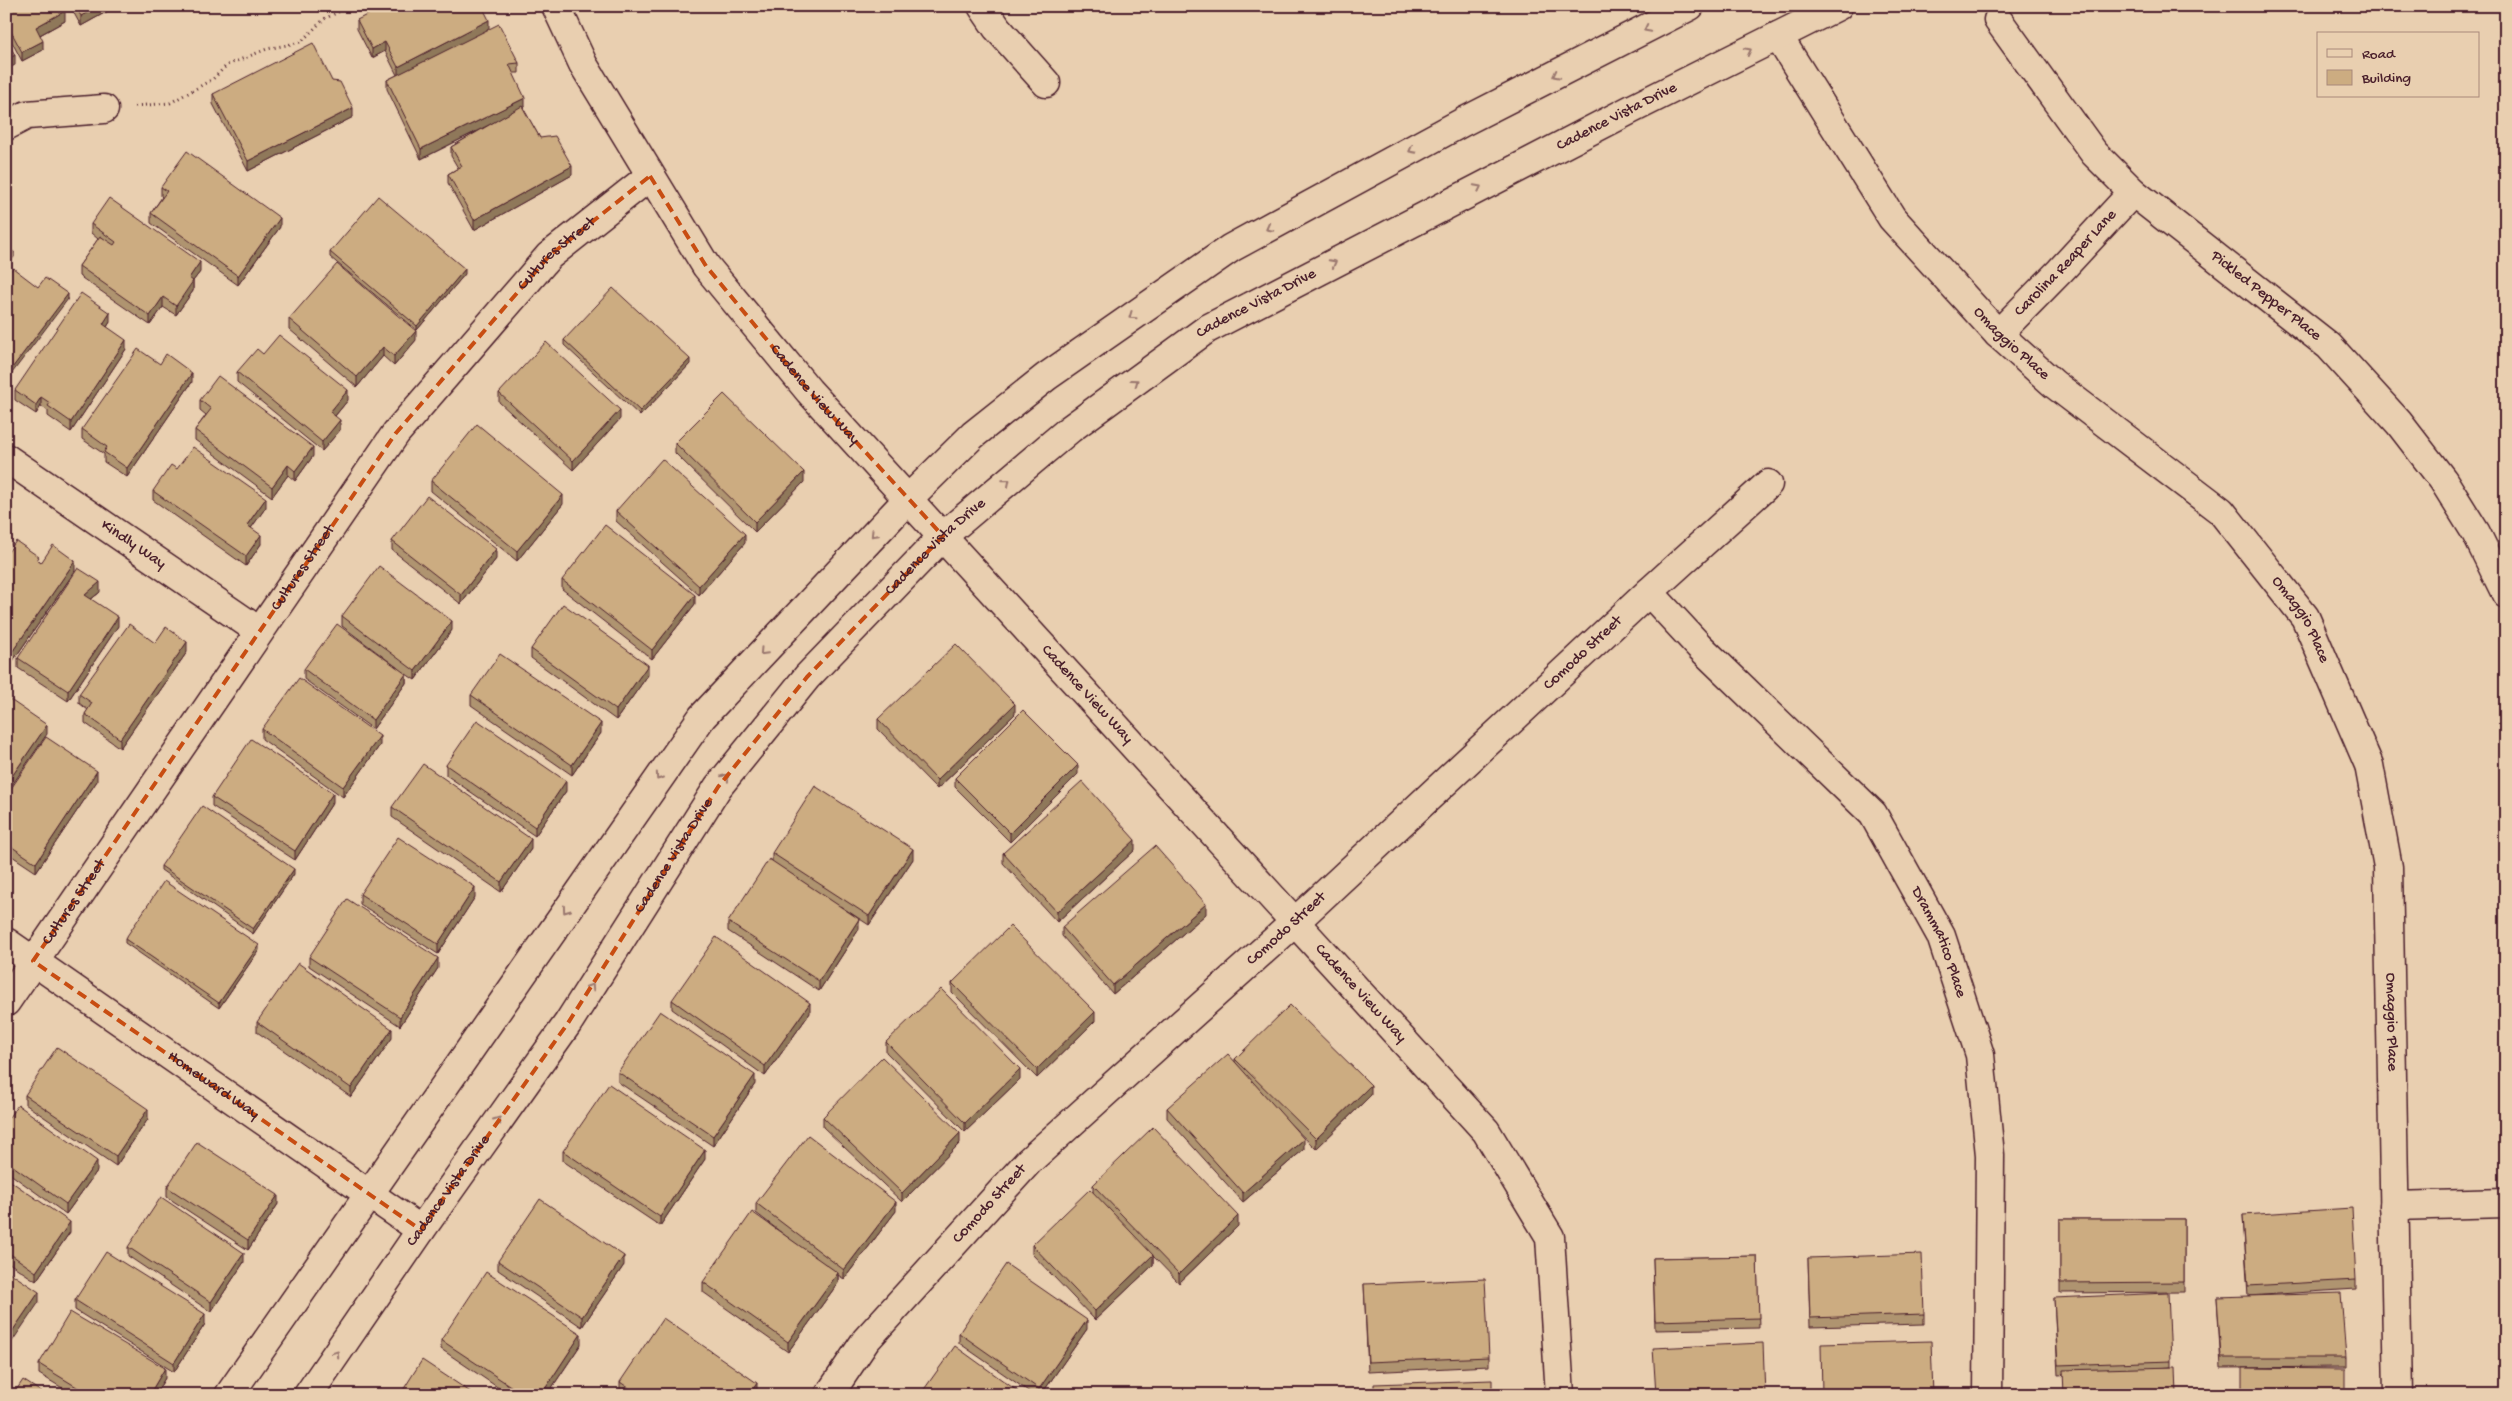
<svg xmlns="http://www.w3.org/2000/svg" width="2512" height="1401" viewBox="0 0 2512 1401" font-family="'Gochi Hand',sans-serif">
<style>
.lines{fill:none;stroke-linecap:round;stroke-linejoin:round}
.minor-casing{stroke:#4a1f2b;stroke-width:31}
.tertiary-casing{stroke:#4a1f2b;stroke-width:31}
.path{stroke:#4a1f2b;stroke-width:3;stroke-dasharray:1 4;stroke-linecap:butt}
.minor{stroke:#e9cfb0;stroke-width:28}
.tertiary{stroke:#e9cfb0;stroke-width:28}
.wall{fill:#af946f;stroke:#4a1f2b}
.shaded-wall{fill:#8f785a;stroke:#4a1f2b}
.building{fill:#ccac81;stroke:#4a1f2b}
.oneway{stroke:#9a776e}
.marked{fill:none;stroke:#c84d12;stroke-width:4;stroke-dasharray:10 6;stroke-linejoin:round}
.labels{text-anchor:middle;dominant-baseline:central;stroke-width:4;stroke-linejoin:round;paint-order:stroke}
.street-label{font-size:16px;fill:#4a1f2b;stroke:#e9cfb0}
</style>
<rect width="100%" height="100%" fill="#e9cfb0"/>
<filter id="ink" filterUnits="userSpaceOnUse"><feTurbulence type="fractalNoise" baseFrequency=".02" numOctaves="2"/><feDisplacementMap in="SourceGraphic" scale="10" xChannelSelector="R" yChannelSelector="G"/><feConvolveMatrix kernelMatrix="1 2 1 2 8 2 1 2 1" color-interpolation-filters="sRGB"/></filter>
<g filter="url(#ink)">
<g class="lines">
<defs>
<g id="minor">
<path id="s1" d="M556,6L583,64L706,266L809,391L1486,1131L1550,1237L1560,1395"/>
<path d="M982,6L997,28L1046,83"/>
<path id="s2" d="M1998,20L2094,153L2133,192L2329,346L2399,423L2443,480L2476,533L2506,594"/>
<path id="s3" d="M1778,36L1892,218L1998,334L2054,384L2221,511L2305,617L2369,765L2388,867L2398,1395"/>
<path d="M6,126L27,115L104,109"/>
<path id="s4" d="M1998,334L2060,271L2133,192"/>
<path id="s5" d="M6,458L259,631"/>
<path id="s6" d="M1649,592L1699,646L1873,814L1941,936L1980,1055L1990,1155L1988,1395"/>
<path id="s7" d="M6,942L421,1230"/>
<path id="s8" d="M6,1002L396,433L549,256L650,176"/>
<path d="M2394,1206L2506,1203"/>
<path id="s9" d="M829,1395L866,1340L1029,1161L1295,922L1649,592L1768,484"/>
</g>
<g id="tertiary">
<path d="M229,1395L702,717L908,499L973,435L1046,377L1231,248L1463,122L1690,6"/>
<path id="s10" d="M308,1395L421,1230L568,1023L718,787L807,677L943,536L1070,429L1207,329L1630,110L1838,6"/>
</g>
</defs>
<use href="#minor" class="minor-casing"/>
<use href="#tertiary" class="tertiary-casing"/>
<path class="path" d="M135,106L170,103L213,79L227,65L267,49L301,42L324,19L350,6"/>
<use href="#minor" class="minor"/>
<use href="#tertiary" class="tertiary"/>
</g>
<path class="wall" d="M6,6L65,21L40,35L43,50L22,61L6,31Z
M70,6H117L81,26Z
M357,20L489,29L519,63V73H513L525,107L523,108L540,138L572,175L474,230L448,183V174L458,168L451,156V147L485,127L421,159L387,89V80L397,75L385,51L372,58L357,29Z
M332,81L353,117L248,171L213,104V94Z
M161,187L280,227L238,285L151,223V213L162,197L161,196Z
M91,224L200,272L193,281V291L176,315L163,307L150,325L79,276V266L98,239L91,233Z
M330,252L465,274L417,330L330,257Z
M289,319L416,340L394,366L383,356L357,387L289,329Z
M110,322L107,327L126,349L71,432L48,416V411L41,406L36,414L15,400V390Z
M564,340L690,364L640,416L564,345Z
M263,354L348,400L335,416L340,430L322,451L237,382V372Z
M160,364L192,382L127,477L104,462V454L82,439V429Z
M499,393L620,419L573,470L499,402Z
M200,400L313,456L295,481L288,475L272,497L195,440V430L206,415L200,410Z
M675,443L804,482L755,532L675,453Z
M177,469L266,507L251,528L261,544L246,566L153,500V491Z
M431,481L563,504L517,561L431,491Z
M616,511L745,543L699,595L616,521Z
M392,541L496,559L461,604L392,550Z
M6,555L39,561L41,563L75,571L10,665L6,662Z
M562,580L695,604L652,659L562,589Z
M100,592L91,599L118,626L68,701L18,668V658Z
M342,616L452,630L415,680L406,674V683L373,729L304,679V669L398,668L342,626Z
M155,643L187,652L120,748L85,723V714L88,710L79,703V694Z
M531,649L648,675L616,720L531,658Z
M471,695L601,733L572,775L471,705Z
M1015,714L937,789L878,729V719Z
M262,729L380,745L343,797L262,739Z
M446,765L566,791L535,836L446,775Z
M1078,774L1010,842L955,787V778Z
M97,781L36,872L6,852V796Z
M212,797L333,802L295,860L212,806Z
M392,807L531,849L501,892L392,817Z
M1135,850L1057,922L1003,863V853Z
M772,853L913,859L869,925L840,906L859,929L819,991L728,931V922L772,862Z
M161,866L294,874L253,934L161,870Z
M360,894L475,897L438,954L360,904Z
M1206,914L1113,994L1062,936V927Z
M125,939L259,950L219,1008L125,943Z
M309,957L438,968L400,1026L309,966Z
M952,983L1095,1021L1037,1078L952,992Z
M672,1000L810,1013L765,1076L672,1009Z
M257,1022L392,1038L351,1097L257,1032Z
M886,1042L1020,1079L965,1132L886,1052Z
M1235,1059L1371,1095L1316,1149L1284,1118L1304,1149L1243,1202L1167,1118V1108L1235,1063Z
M618,1072L755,1084L713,1146L618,1082Z
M25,1095L148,1119L116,1166L25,1104Z
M823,1117L960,1143L902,1202L823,1127Z
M6,1121L97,1171L66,1214L6,1171Z
M563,1151L705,1159L660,1226L563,1161Z
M6,1178L70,1232L36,1281L6,1261Z
M1093,1185L1238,1226L1179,1283L1153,1256V1265L1095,1320L1032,1254V1245L1093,1193Z
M167,1187L278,1204L248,1250L167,1197Z
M756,1203L896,1211L844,1279L838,1275V1283L788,1352L703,1292V1282L800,1247L756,1213Z
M2243,1215L2356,1280V1289L2248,1296Z
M2060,1219H2184V1292L2060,1293Z
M128,1247L244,1262L211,1312L128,1256Z
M1757,1256L1759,1328L1655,1330L1653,1258Z
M1808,1258L1924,1314V1324L1810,1327Z
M498,1261L624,1265L582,1327L498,1270Z
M1364,1284L1489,1357V1366L1368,1372Z
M2217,1297L2346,1358V1367L2221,1368Z
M2054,1298L2171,1361V1367L2058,1375Z
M75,1300L205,1324L174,1372L75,1310Z
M1087,1329L1041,1395H1034L959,1343V1333Z
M441,1340L581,1344L547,1395H509L441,1349Z
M39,1364L165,1378L155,1395H74L39,1374Z
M620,1382L757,1392L755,1395H625L620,1391Z"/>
<path class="shaded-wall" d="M99,6H117L81,26V16Z
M158,6H164L158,9Z
M65,11V21L36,37V27Z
M489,20V30L398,76V67Z
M43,41V50L22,61V52Z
M385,42V51L372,58V49Z
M15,55V65L6,70V60Z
M525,98V107L421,159V149Z
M353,108V117L248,171V161Z
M572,166V175L474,230V220Z
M280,218V227L238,285V276Z
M14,252V257L6,267V262Z
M200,262V272L193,281V291L176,315V306L189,278Z
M465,269V274L417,330V326Z
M68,294V299L6,381V376Z
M163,297V307L150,325V316Z
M110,313V322L103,333V324Z
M416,331V340L394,366V356Z
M126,340V349L71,432V422Z
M383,347V356L357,387V377Z
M690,359V364L640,416V411Z
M192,373V382L127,477V468Z
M348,390V400L330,422V412Z
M41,397V406L36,414V405Z
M620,410V419L573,470V461Z
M340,420V430L322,451V442Z
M313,447V456L295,481V471Z
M288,465V475L272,497V487Z
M804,472V482L755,532V522Z
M563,495V504L517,561V551Z
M266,498V507L247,534V525Z
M745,534V543L699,595V586Z
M261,535V544L246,566V556Z
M10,536V545L6,551V541Z
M496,549V559L461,604V595Z
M75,561V571L10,665V655Z
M100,582V592L85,604V595Z
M695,595V604L652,659V650Z
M118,617V626L68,701V691Z
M452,621V630L415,680V671Z
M187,642V652L120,748V739Z
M648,665V675L616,720V710Z
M406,674V683L373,729V720Z
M1015,704V714L937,789V780Z
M601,723V733L572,775V765Z
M47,725V734L6,794V785Z
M380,736V745L343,797V787Z
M1078,765V774L1010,842V833Z
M97,771V781L36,872V863Z
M566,781V791L535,836V827Z
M333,793V802L295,860V851Z
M531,839V849L501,892V882Z
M1135,840V850L1057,922V912Z
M913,849V859L869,925V916Z
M294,869V874L253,934V929Z
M475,887V897L438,954V944Z
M1206,904V914L1113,994V985Z
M859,919V929L819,991V981Z
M259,945V950L219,1008V1003Z
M438,958V968L400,1026V1017Z
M810,1003V1013L765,1076V1066Z
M1095,1012V1021L1037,1078V1069Z
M392,1029V1038L351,1097V1088Z
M1020,1069V1079L965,1132V1123Z
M755,1075V1084L713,1146V1136Z
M1371,1085V1095L1316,1149V1139Z
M148,1109V1119L116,1166V1156Z
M960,1133V1143L902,1202V1193Z
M1304,1139V1149L1243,1202V1193Z
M705,1150V1159L660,1226V1217Z
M97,1161V1171L66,1214V1204Z
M278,1195V1204L248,1250V1240Z
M896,1202V1211L844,1279V1270Z
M1238,1216V1226L1179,1283V1274Z
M70,1222V1232L36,1281V1272Z
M244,1253V1262L211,1312V1302Z
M1153,1255V1265L1095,1320V1311Z
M624,1256V1265L582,1327V1317Z
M838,1273V1283L788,1352V1342Z
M39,1292V1302L7,1349V1339Z
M205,1314V1324L174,1372V1363Z
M1087,1320V1329L1041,1395H1039V1389Z
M581,1334V1344L547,1395H541Z
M165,1368V1378L155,1395H149Z
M757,1383V1392L755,1395H749Z"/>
<path class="building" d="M6,6H63L65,11L36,27L43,41L22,52L6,22Z
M75,6H99L81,16Z
M384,6H482L489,20L398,67L385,42L372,49L357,20Z
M499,24L519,63L509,64L525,98L421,149L387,80Z
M6,39L15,55L6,60Z
M313,43L332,81L340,82L353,108L248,161L213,94Z
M522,106L540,138L555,136L572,166L474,220L448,174L462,166L451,147Z
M187,151L280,218L238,276L151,213L167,191L161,187Z
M378,196L465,269L417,326L330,252Z
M109,198L200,262L189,278L193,281L176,306L163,297L150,316L79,266L100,236L114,245L116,242L91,224Z
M6,246L14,252L6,262Z
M337,264L416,331L394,356L383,347L357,377L289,319Z
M13,268L38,287L45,278L68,294L6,376V277Z
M613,288L690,359L640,411L564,340Z
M81,293L110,313L103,324L126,340L71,422L48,406L50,403L41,397L36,405L15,390Z
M279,335L348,390L330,412L340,420L322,442L237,372L257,349L263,354Z
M546,342L620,410L573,461L499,393Z
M138,349L160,364L166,354L192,373L127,468L104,452L107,447L82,429Z
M218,376L313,447L295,471L288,465L272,487L195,430L211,409L200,400Z
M724,394L804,472L755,522L675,443Z
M477,424L563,495L517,551L431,481Z
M193,447L266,498L247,525L261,535L246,556L153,491L171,465L177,469Z
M662,459L745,534L699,586L616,511Z
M427,496L496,549L461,595L392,541Z
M605,525L695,595L652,650L562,580Z
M6,533L10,536L6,541Z
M16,541L39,557L37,560L41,563L53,545L75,561L10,655L6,653V555Z
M379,566L452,621L415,671L342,616Z
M78,568L100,582L85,595L118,617L68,691L18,658Z
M563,604L648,665L616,710L531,649Z
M129,624L155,643L166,627L187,642L120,739L85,714L92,703L79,694Z
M337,624L406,674L373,720L304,669Z
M956,644L1015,704L937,780L878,719Z
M500,654L601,723L572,765L471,695Z
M299,678L380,736L343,787L262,729Z
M6,697L47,725L6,785Z
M1023,710L1078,765L1010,833L955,778Z
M477,720L566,781L535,827L446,765Z
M46,737L97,771L36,863L6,843V796Z
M251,739L333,793L295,851L212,797Z
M423,764L531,839L501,882L392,807Z
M1082,781L1135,840L1057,912L1003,853Z
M815,786L913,849L869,916L772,853Z
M202,806L294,869L253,929L161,866Z
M398,837L475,887L438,944L360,894Z
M1155,846L1206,904L1113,985L1062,927Z
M769,859L859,919L819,981L728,922Z
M164,881L259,945L219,1003L125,939Z
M347,899L438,958L400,1017L309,957Z
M1010,926L1095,1012L1037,1069L952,983Z
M716,937L810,1003L765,1066L672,1000Z
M298,963L392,1029L351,1088L257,1022Z
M941,989L1020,1069L965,1123L886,1042Z
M1290,1005L1371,1085L1316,1139L1235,1059Z
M660,1011L755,1075L713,1136L618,1072Z
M57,1047L148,1109L116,1156L25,1095Z
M1228,1054L1304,1139L1243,1193L1167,1108Z
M882,1057L960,1133L902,1193L823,1117Z
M609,1084L705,1150L660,1217L563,1151Z
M18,1105L97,1161L66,1204L6,1161V1121Z
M1153,1127L1238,1216L1179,1274L1093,1185Z
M808,1135L896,1202L844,1270L756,1203Z
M197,1142L278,1195L248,1240L167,1187Z
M6,1178L70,1222L36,1272L6,1251Z
M1090,1189L1153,1255L1095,1311L1032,1245Z
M161,1197L244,1253L211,1302L128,1247Z
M540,1199L624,1256L582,1317L498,1261Z
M2352,1208L2356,1280L2248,1286L2243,1215Z
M752,1212L838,1273L788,1342L703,1282Z
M2060,1219H2184V1282L2060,1283Z
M106,1252L205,1314L174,1363L75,1300Z
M1922,1254L1924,1314L1810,1318L1808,1258Z
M1757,1256L1759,1318L1655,1321L1653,1258Z
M1006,1264L1087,1320L1039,1389L959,1333Z
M6,1270L39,1292L7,1339H6Z
M486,1272L581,1334L541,1395H524L441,1340Z
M1485,1279L1489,1357L1368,1362L1364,1284Z
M2168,1293L2171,1361L2058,1365L2054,1298Z
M2341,1293L2346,1358H2221L2217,1297Z
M70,1312L165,1368L149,1395H90L39,1364Z
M663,1318L757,1383L749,1395H639L620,1382Z
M1931,1341L1933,1395H1822L1821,1344Z
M1763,1343L1765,1395H1656L1653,1348Z
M955,1346L1023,1395H920Z
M422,1360L475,1395H400Z
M2176,1367L2177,1395H2064L2063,1370Z
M2242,1368L2345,1369V1395H2242Z
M23,1380L46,1395H13Z
M1492,1380V1395H1374V1384Z"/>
<defs><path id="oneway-chevron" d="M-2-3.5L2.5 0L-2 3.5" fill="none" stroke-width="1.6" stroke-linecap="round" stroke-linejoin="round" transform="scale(1.25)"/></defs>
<g class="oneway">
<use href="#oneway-chevron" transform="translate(1647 29) rotate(153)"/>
<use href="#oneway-chevron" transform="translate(1748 51) rotate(-27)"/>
<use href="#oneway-chevron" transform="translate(1556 75) rotate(153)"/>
<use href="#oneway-chevron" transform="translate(1412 150) rotate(152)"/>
<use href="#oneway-chevron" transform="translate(1478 188) rotate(-27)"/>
<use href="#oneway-chevron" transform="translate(1269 228) rotate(152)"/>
<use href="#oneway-chevron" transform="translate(1333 263) rotate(-28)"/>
<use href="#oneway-chevron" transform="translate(1132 316) rotate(145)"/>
<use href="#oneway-chevron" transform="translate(1135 382) rotate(-36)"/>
<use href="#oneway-chevron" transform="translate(1007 482) rotate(-40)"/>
<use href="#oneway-chevron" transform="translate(874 534) rotate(134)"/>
<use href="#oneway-chevron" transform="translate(763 652) rotate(133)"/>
<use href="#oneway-chevron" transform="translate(659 777) rotate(125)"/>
<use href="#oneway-chevron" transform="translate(726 777) rotate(-52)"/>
<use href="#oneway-chevron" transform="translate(566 910) rotate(125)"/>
<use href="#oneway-chevron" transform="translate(591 987) rotate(-58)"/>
<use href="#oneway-chevron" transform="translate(498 1120) rotate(-55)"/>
<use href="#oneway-chevron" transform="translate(336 1354) rotate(-56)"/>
</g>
</g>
<path class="marked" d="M650,176L706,266L809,391L943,536L807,677L718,787L568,1023L421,1230L33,961L396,433L549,256Z"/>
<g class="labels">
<g class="street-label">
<text stroke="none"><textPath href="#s10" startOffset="1868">Cadence Vista Drive</textPath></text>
<text stroke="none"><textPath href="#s8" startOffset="931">Cultures Street</textPath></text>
<text stroke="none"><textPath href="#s4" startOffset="98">Carolina Reaper Lane</textPath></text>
<text stroke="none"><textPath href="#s2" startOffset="388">Pickled Pepper Place</textPath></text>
<text stroke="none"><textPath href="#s10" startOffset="1462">Cadence Vista Drive</textPath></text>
<text stroke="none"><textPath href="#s3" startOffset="388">Omaggio Place</textPath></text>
<text stroke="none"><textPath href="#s1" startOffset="469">Cadence View Way</textPath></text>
<text stroke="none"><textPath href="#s5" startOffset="154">Kindly Way</textPath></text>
<text stroke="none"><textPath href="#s10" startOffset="1058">Cadence Vista Drive</textPath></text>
<text stroke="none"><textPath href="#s8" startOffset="526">Cultures Street</textPath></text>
<text stroke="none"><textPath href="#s3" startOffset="792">Omaggio Place</textPath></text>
<text stroke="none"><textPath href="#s9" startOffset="1060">Comodo Street</textPath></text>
<text stroke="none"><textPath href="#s1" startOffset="874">Cadence View Way</textPath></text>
<text stroke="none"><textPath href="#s10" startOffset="652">Cadence Vista Drive</textPath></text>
<text stroke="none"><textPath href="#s8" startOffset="121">Cultures Street</textPath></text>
<text stroke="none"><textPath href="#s9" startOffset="655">Comodo Street</textPath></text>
<text stroke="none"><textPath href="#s6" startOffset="460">Drammatico Place</textPath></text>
<text stroke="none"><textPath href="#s1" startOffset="1279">Cadence View Way</textPath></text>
<text stroke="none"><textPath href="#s3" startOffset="1212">Omaggio Place</textPath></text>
<text stroke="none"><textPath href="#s7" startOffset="252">Homeward Way</textPath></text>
<text stroke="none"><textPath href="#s10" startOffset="248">Cadence Vista Drive</textPath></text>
<text stroke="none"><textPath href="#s9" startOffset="250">Comodo Street</textPath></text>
</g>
</g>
<rect width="2512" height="1401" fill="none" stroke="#e9cfb0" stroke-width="25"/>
<rect x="12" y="12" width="2487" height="1376" fill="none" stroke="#4a1f2b" stroke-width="2" filter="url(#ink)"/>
<rect x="2317" y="32" width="162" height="65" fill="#e9cfb0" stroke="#a9897b"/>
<rect x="2327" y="49" width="25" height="8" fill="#e9cfb0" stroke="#a9897b"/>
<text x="2362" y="58" font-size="15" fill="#4a1f2b">Road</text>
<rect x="2327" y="70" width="25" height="15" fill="#ccac81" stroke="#a9897b"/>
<text x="2362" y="82" font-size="15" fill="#4a1f2b">Building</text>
</svg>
